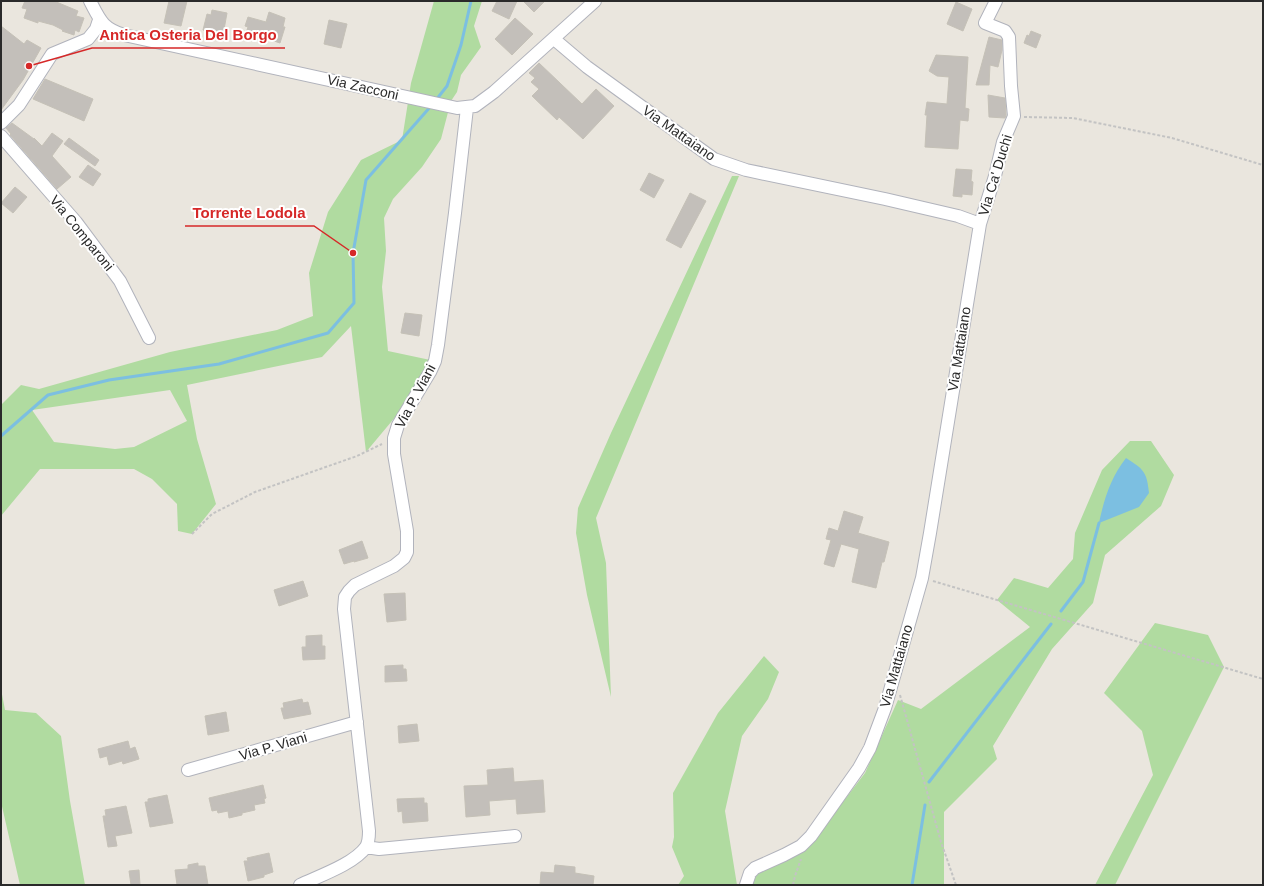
<svg xmlns="http://www.w3.org/2000/svg" width="1264" height="886" viewBox="0 0 1264 886" font-family="Helvetica,sans-serif">
<style>
.green{fill:#b0dba0;fill-rule:evenodd}
.water{fill:#7cbfe1}
.lines{fill:none;stroke-linecap:round;stroke-linejoin:round}
.stream{stroke:#7cbfe1;stroke-width:3}
.building{fill:#c3bfba;stroke:#c5c1b7}
.minor-casing{stroke:#b1b3bc;stroke-width:14}
.path{stroke:#c3c3c3;stroke-width:2;stroke-dasharray:3 2;stroke-linecap:butt}
.minor{stroke:#fff;stroke-width:12}
.labels{text-anchor:middle;dominant-baseline:central;stroke-width:4;stroke-linejoin:round;paint-order:stroke}
.street-label{font-size:14px;fill:#2a2a2a;stroke:#fff}
.leader{fill:none;stroke:#d62828;stroke-width:1.5}
.callout-dot{fill:#d62828;stroke:#fff;stroke-width:1.5}
.callout-label{font-size:15px;text-anchor:middle;font-weight:bold;fill:#d62828;stroke:#fff;stroke-width:4;stroke-linejoin:round;paint-order:stroke}
</style>
<rect width="100%" height="100%" fill="#eae6de"/>
<path class="green" d="M434,1H482L474,26L481,47L461,75L457,92L451,101L441,139L422,167L393,199L384,218L386,251L382,287L388,351L435,361L422,385L366,452L351,326L322,357L187,385L197,439L216,504L192,534L178,531L177,504L152,479L134,469H40L1,516V405L21,385L39,389L170,352L277,330L313,316L309,273L328,212L361,160L402,140L411,83ZM170,390L187,421L134,447L115,449L54,442L32,410Z
M732,176H739L596,518L606,563L611,697L587,595L576,533L578,508L611,433Z
M1130,441H1151L1174,475L1161,506L1105,555L1093,603L1052,649L993,746L997,759L944,812V885H749L750,877L810,845L865,773L898,700L921,709L1030,627L997,600L1014,578L1048,588L1073,559L1075,533L1102,470Z
M1155,623L1208,635L1224,667L1115,885H1095L1153,775L1142,731L1104,693Z
M764,656L779,672L768,699L742,736L725,811L737,885H678L684,876L672,847L674,837L673,793L718,713Z
M1,689L5,710L36,713L61,736L70,801L85,885H20L1,802Z"/>
<path class="water" d="M1126,458C1143,469 1147,471 1149,493L1139,507L1099,523C1104,499 1111,477 1126,458Z"/>
<g class="lines">
<path class="stream" d="M436,100L447,86L461,45L471,1
M1,436L48,395L109,380L219,364L328,333L354,303L353,253L366,180L431,106
M1061,611L1083,582L1099,523
M929,782L1051,624
M912,885L925,805"/>
</g>
<path class="building" d="M25,1H54L78,11L76,16L84,18L79,32L75,30L74,35L62,31L63,30L53,25L38,21V23L24,18L27,9L22,8Z
M169,1H187L181,26L164,23Z
M497,1H517L509,19L492,11Z
M523,1H545L534,12Z
M956,2L972,9L963,31L947,24Z
M212,10L227,13L223,35L203,30L207,14L211,15Z
M269,12L285,18L283,27H285L280,43L265,38L264,42L245,36L248,27L245,26L248,17L266,22Z
M515,18L533,34L512,55L495,39Z
M329,20L347,24L341,48L324,44Z
M1,26L24,44L27,40L41,48L23,80L1,110Z
M1031,31L1041,35L1036,48L1024,43L1027,35L1029,36Z
M989,37L1002,40V50L998,67L990,65L989,85H976Z
M936,55L968,57L965,108L969,109L968,121L960,120L958,149L925,147L927,115H925L927,102L947,104L949,77L937,76L929,71Z
M539,63L582,104L596,89L614,106L583,139L559,117L557,120L532,96L539,89L531,82L535,78L529,73Z
M45,79L93,99L84,121L33,99Z
M988,95L1005,98L1006,115L1005,118L989,117Z
M12,123L34,139V138L42,146L52,133L63,141L52,156L71,177L57,189L10,135L11,134L6,128Z
M69,138L99,160L95,166L64,144Z
M88,165L101,174L93,186L79,177Z
M956,169L972,170L971,181L973,182L972,195L962,194V197L953,196Z
M649,173L664,180L654,198L640,190Z
M15,187L27,197L13,213L1,203Z
M690,193L706,201L681,248L666,240Z
M405,313L422,315L419,336L401,333Z
M844,511L863,517L858,533L889,542L884,562H882L876,588L852,582L859,549L841,544L834,567L824,564L831,540L826,539L829,528L838,531Z
M362,541L368,558L354,562V561L344,564L339,550Z
M303,581L308,596L279,606L274,590Z
M405,593L406,620L387,622L384,594Z
M322,635V646H325V659L303,660L302,647H306V636Z
M403,665V669H406L407,681L385,682V666Z
M302,699L303,703L308,702L311,714L284,719L281,708H284L283,703Z
M226,712L229,731L208,735L205,716Z
M417,724L419,741L399,743L398,726Z
M128,741L130,749L135,747L139,759L123,764L122,761L109,765L107,756L100,758L98,749Z
M513,768L514,782L543,780L545,812L517,814L516,799L489,801L490,815L466,817L464,786L488,785L487,770Z
M263,785L266,798L264,799L265,803L254,805L255,810L242,813V815L229,818L228,811L218,813L217,810L212,811L209,798Z
M167,795L173,823L150,827L145,802H148V799Z
M424,798V803H427L428,821L403,823L402,811L398,812L397,799Z
M126,806L132,833L115,836L117,846L108,847L103,816H106L105,810Z
M269,853L273,872L264,875V877L248,881L244,861H248L247,858Z
M198,863V866H205L208,885H177L175,870L188,869V865Z
M555,865L575,867V873L594,876L593,885H540L541,872L554,873Z
M139,870L140,885H131L129,871Z"/>
<g class="lines">
<defs>
<path id="minor" d="M90,1C100,20 102,28 124,35L457,108L475,106L494,92L595,1
M554,39L587,67L714,159L746,170L885,199L958,216L980,224
M1,123L19,105L52,54L88,39L96,29L99,20
M1,136L76,222L120,281L149,338
M188,770L357,722
M366,847L379,849L515,836
M300,885C319,876 354,864 366,847C369,842 369,837 369,831L344,609L345,597L349,591L355,585L394,566L404,558L407,552V531L394,454V438L398,425L430,372L435,361L438,345L455,213L467,108
M746,885L750,873L755,868L784,855L801,846L811,836L859,768L870,748L885,708L922,578L930,533L980,224L995,176L1003,142L1014,116L1011,86L1009,37L1005,31L985,23L996,1"/>
</defs>
<use href="#minor" class="minor-casing"/>
<path class="path" d="M1024,117L1073,118L1172,138L1263,165
M192,534L212,514L255,492L357,456L382,444
M933,581L1263,679
M900,695L941,842L956,885
M793,885L795,876L801,859"/>
<use href="#minor" class="minor"/>
</g>
<g class="labels">
<g class="street-label">
<text transform="translate(363 87) rotate(13)">Via Zacconi</text>
<text transform="translate(679 133) rotate(35)">Via Mattaiano</text>
<text transform="translate(995 175) rotate(-73)">Via Ca' Duchi</text>
<text transform="translate(82 233) rotate(51)">Via Comparoni</text>
<text transform="translate(959 349) rotate(-81)">Via Mattaiano</text>
<text transform="translate(415 396) rotate(-62)">Via P. Viani</text>
<text transform="translate(896 666) rotate(-74)">Via Mattaiano</text>
<text transform="translate(273 746) rotate(-16)">Via P. Viani</text>
</g>
</g>
<path class="leader" d="M29 66L92 48H285M353 253L314 226H185"/>
<g class="callout-dot">
<circle cx="29" cy="66" r="4"/>
<circle cx="353" cy="253" r="4"/>
</g>
<g class="callout-label">
<text x="188" y="40">Antica Osteria Del Borgo</text>
<text x="249" y="218">Torrente Lodola</text>
</g>
<rect width="1264" height="886" fill="none" stroke="#2a2a2a" stroke-width="4"/>
</svg>
